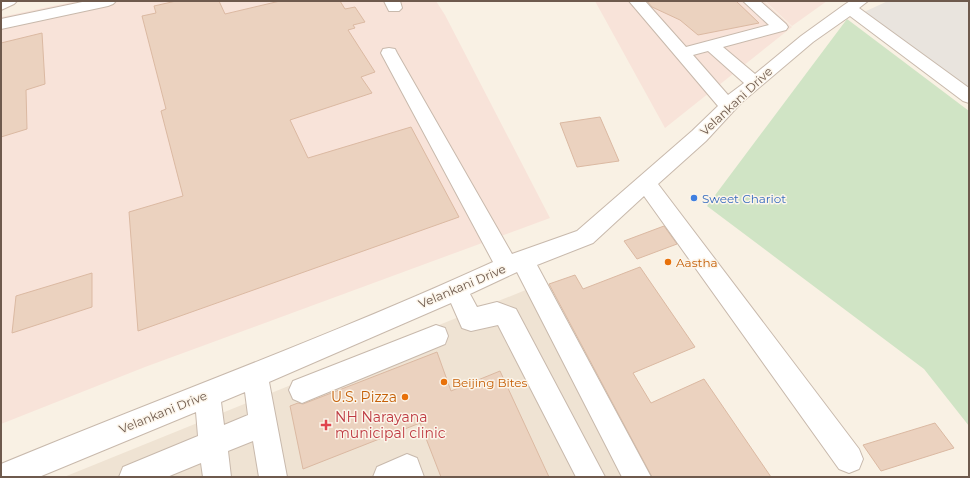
<svg xmlns="http://www.w3.org/2000/svg" width="970" height="478" viewBox="0 0 970 478" font-family="Montserrat,sans-serif">
<style>
.residential{fill:#efe3d3}
.commercial{fill:#f8e3d9}
.industrial{fill:#e9e4de}
.green{fill:#d0e4c5}
.building{fill:#ebd2bf;stroke:#dbb9a2}
.lines{fill:none;stroke-linecap:round;stroke-linejoin:round}
.minor-casing{stroke:#c8b9ac;stroke-width:2}
.minor{fill:#fff;fill-rule:evenodd}
.shop-dot{fill:#3f7fe0;stroke:#fcf5ea;stroke-width:1.5}
.food-dot{fill:#e8710a;stroke:#fcf5ea;stroke-width:1.5}
.health-dot{fill:#e0444e;stroke:#fcf5ea;stroke-width:1.5}
.labels{text-anchor:middle;dominant-baseline:central;stroke-width:3;stroke-linejoin:round;paint-order:stroke}
.street-label{font-size:12px;fill:#6e5a4d;stroke:#fcf5ea}
.shop-label{font-size:12px;fill:#366cbe;stroke:#fcf5ea;text-anchor:start}
.food-label{font-size:12px;fill:#c56008;stroke:#fcf5ea;text-anchor:start}
.near-food-label{font-size:14px;fill:#c56008;stroke:#fcf5ea;text-anchor:end}
.near-health-label{font-size:14px;fill:#be3a42;stroke:#fcf5ea;text-anchor:start}
</style>
<rect width="100%" height="100%" fill="#f9f1e4"/>
<path class="residential" d="M533,287L634,477H64Z"/>
<path class="commercial" d="M77,1H436L445,15L550,218L145,367L1,424V17Z
M595,1H764L792,27L665,128Z
M765,1H827L792,26Z"/>
<path class="industrial" d="M888,1H969V89L864,12Z"/>
<path class="green" d="M847,19L969,111V426L924,369L707,206Z"/>
<path class="building" d="M176,1H219L225,14L280,1H340L345,9L355,7L365,22L353,25L355,28L348,30L375,72L361,77L372,93L290,120L308,158L411,127L459,217L138,331L129,212L183,196L161,111L166,109L142,16L156,13L154,6Z
M647,1H736L759,23L698,35L680,20L652,7Z
M42,33L45,84L26,90L27,129L1,137V43Z
M600,117L619,161L577,167L560,123Z
M664,226L677,244L637,259L624,241Z
M640,267L695,347L633,373L651,403L704,379L771,477H652L549,284L575,275L583,289Z
M92,273V307L12,333L16,296Z
M437,352L451,391L500,371L549,477H441L420,423L303,469L290,406L298,403L303,404Z
M935,423L954,448L881,471L863,445Z"/>
<g class="lines">
<defs>
<path id="minor" d="M1,1H17L14,4L1,10Z
M87,1H116L113,4L108,6L1,29V19Z
M384,1H400L402,8L399,11H389Z
M629,1H645L686,47L769,25L743,1H760L786,24L788,27L786,30L723,47L755,74L801,36L844,5L850,1H868L859,8L969,88V103L963,101L850,16L813,42L741,103L706,141L658,184L859,449L863,459L859,469L849,473L839,469L644,196L593,243L537,265L651,477H622L517,272L470,294L477,307L497,302L516,309L605,477H576L498,325L471,331L462,328L451,303L269,382L287,477H259L253,441L228,451L231,477H203L201,463L167,477H119L123,467L198,436L196,412L39,477H1V464C165,396 331,336 493,262L381,53L383,49L389,48L395,49L397,53L512,254L577,231L692,131L718,106ZM708,51L744,83L728,95L693,55ZM245,392L248,415L224,425L221,402Z
M436,325L445,328L448,336L445,344L302,403L293,399L289,390L293,381Z
M407,454L417,458L424,477H373L377,467Z"/>
</defs>
<use href="#minor" class="minor-casing"/>
<use href="#minor" class="minor"/>
</g>
<circle class="shop-dot" cx="694" cy="198" r="4"/>
<g class="food-dot">
<circle cx="668" cy="262" r="4"/>
<circle cx="444" cy="382" r="4"/>
<circle cx="405" cy="397" r="4"/>
</g>
<path class="health-dot" d="M324 419h4v4h4v4h-4v4h-4v-4h-4v-4h4z"/>
<g class="labels">
<g class="street-label">
<text transform="translate(736 101) rotate(-43)">Velankani Drive</text>
<text transform="translate(462 286) rotate(-23)">Velankani Drive</text>
<text transform="translate(163 412) rotate(-22)">Velankani Drive</text>
</g>
<g class="shop-label">
<text x="702" y="198">Sweet Chariot</text>
</g>
<g class="food-label">
<text x="676" y="262">Aastha</text>
<text x="452" y="382">Beijing Bites</text>
</g>
<g class="near-food-label">
<text x="397" y="397">U.S. Pizza</text>
</g>
<g class="near-health-label">
<text x="335" y="417">NH Narayana<tspan x="335" dy="16">municipal clinic</tspan></text>
</g>
</g>
<rect width="970" height="478" fill="none" stroke="#6e5a4d" stroke-width="4"/>
</svg>
